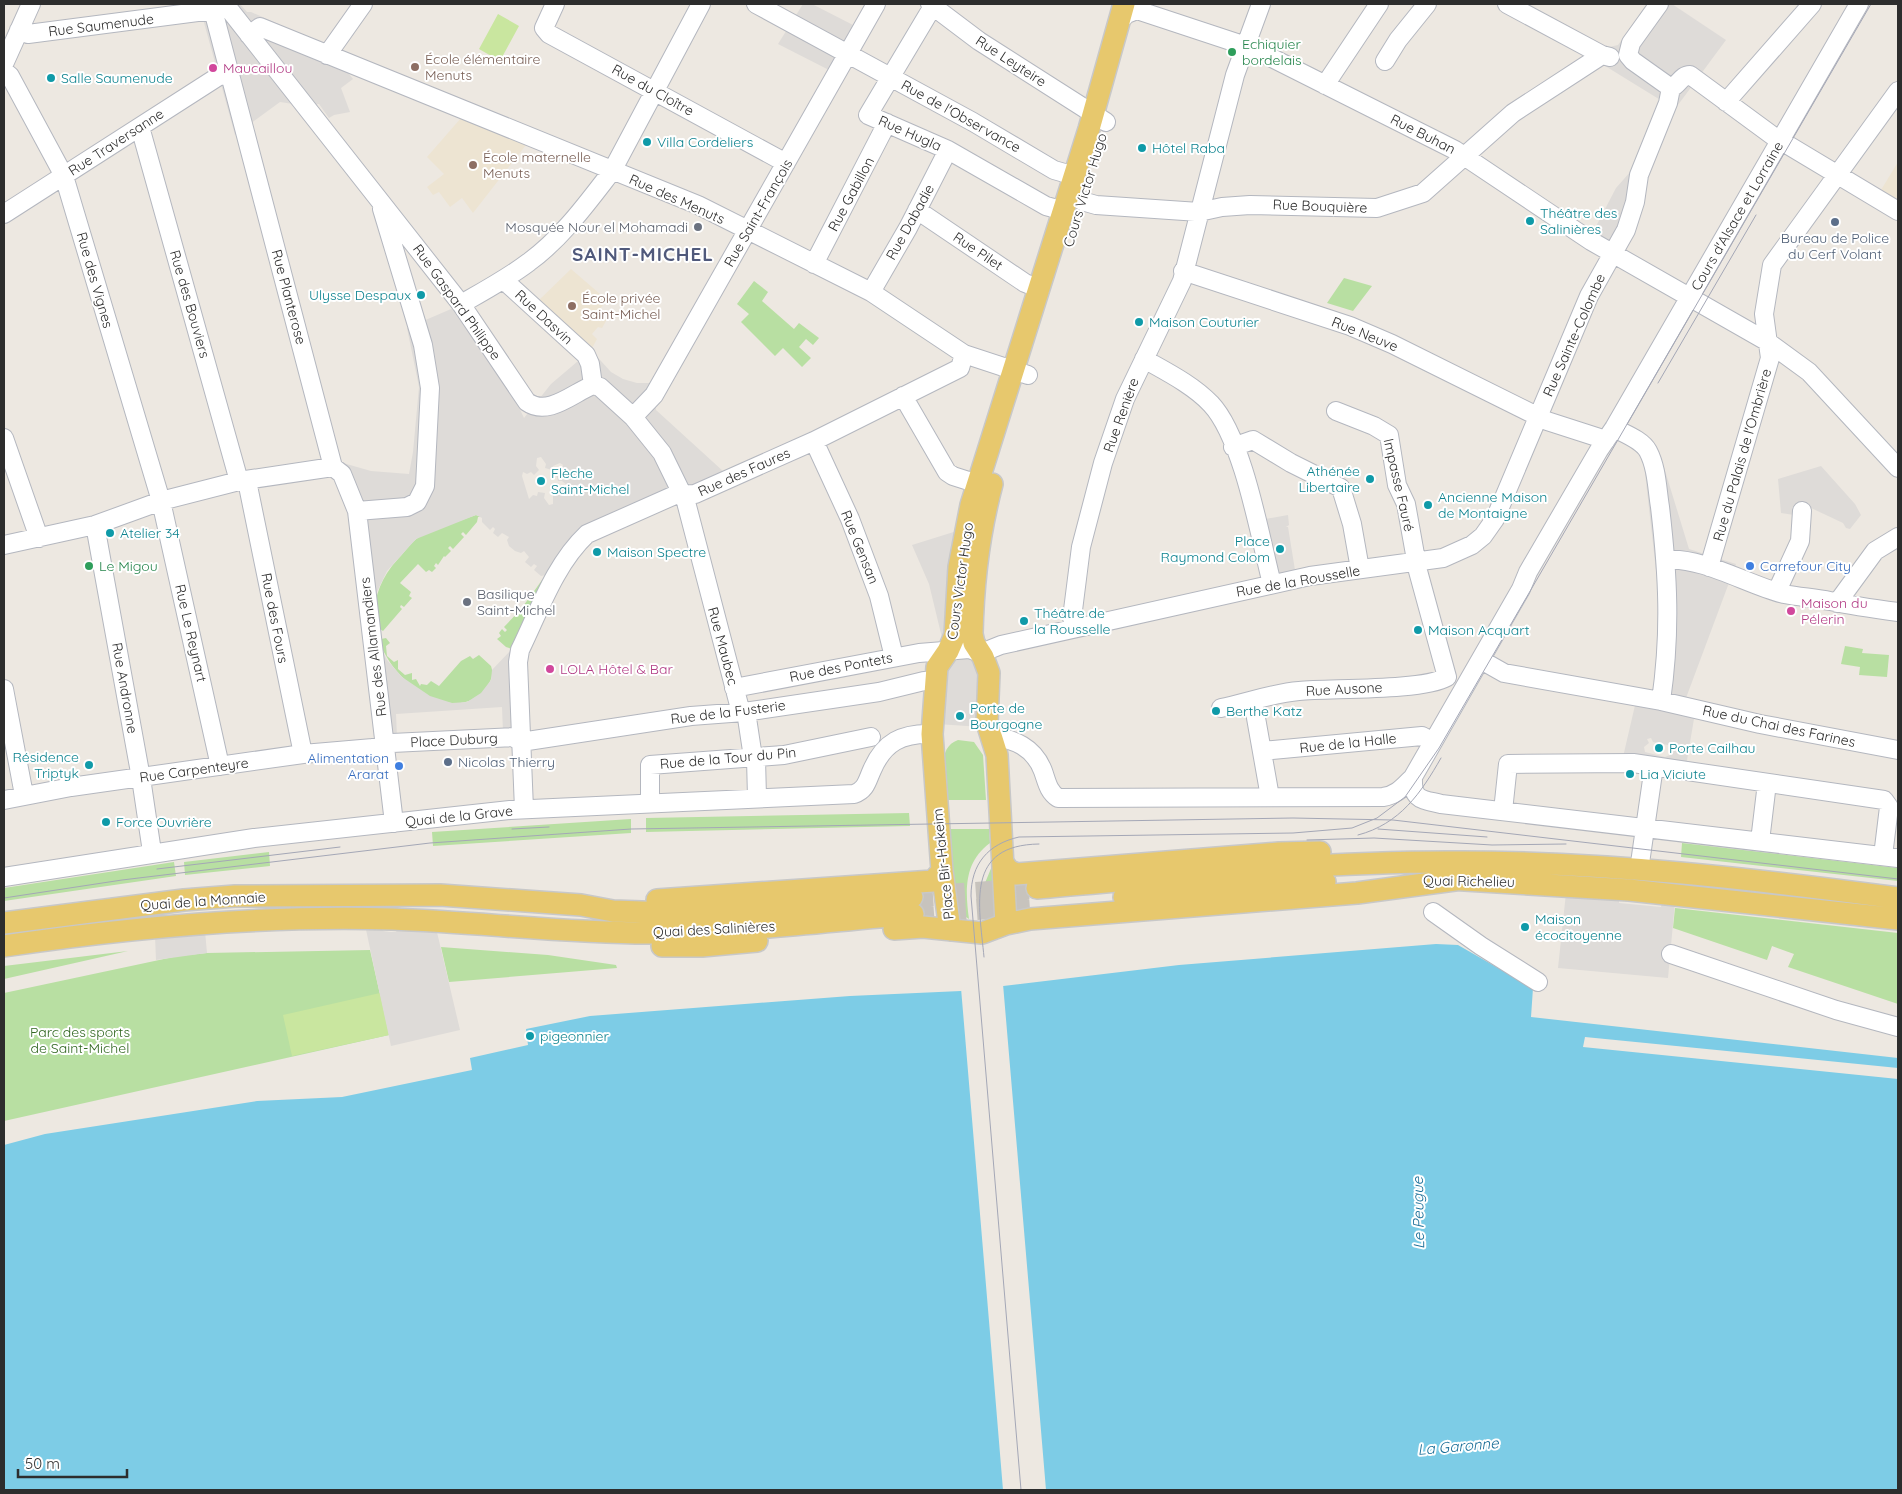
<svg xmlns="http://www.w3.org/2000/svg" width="1902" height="1494" viewBox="0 0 1902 1494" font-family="Quicksand,sans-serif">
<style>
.education{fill:#ede4d2}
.green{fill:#b8dfa2}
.pitch{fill:#c9e69f}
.plaza{fill:#dedbd8;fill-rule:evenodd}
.water{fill:#7dcce6}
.pier{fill:#ede8e1}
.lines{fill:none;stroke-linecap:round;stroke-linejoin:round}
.major-tunnel{stroke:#c7c3bd;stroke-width:21;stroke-dasharray:21 11;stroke-linecap:butt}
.minor-casing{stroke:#b4b7bf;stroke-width:20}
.major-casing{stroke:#c8c8c8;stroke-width:24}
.minor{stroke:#fff;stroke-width:18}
.major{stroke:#e7c86d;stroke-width:21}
.tram{stroke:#a4a7b6;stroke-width:1}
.leisure-dot{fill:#2e9e5b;stroke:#fff;stroke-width:2}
.education-dot{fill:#8d6e63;stroke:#fff;stroke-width:2}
.hotel-dot{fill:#d1479c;stroke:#fff;stroke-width:2}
.culture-dot{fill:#0f9aa8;stroke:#fff;stroke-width:2}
.service-dot{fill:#5c6f8a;stroke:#fff;stroke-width:2}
.worship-dot{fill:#6b7280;stroke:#fff;stroke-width:2}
.shop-dot{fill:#3f7fe0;stroke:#fff;stroke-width:2}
.labels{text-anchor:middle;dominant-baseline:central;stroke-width:4;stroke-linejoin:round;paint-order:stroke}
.street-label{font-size:14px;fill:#2d2d2d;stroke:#fff}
.leisure-label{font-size:14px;fill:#27864d;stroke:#fff;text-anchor:start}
.education-label{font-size:14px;fill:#785e54;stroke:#fff;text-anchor:start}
.hotel-label{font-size:14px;fill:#b23c85;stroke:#fff;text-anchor:start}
.culture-label{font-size:14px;fill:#0d838f;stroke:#fff;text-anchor:start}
.worship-label{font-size:14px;fill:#5b616d;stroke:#fff;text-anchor:end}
.service-label{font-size:14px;fill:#4e5e75;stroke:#fff}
.shop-label{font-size:14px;fill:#366cbe;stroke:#fff;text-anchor:start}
.park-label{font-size:14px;fill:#316721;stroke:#fff}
.water-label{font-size:15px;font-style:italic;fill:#186d97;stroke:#fff}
.district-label{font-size:19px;font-weight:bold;letter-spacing:1px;fill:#50597b;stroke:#fff}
</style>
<rect width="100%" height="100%" fill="#ede8e1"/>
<path class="education" d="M461,118L526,145L473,213L462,198L450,207L439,192L433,195L427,187L444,174L427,157Z
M1898,162V200L1881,190Z
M571,269L607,300L599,310L607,317L606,321L602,328L598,327L592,334L597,339L591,350L537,302Z"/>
<path class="green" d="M1344,278L1372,286L1353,311L1327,303Z
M754,281L768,292L762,301L794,329L799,323L819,338L813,345L806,339L799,347L811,358L802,367L783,348L775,356L741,322L749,314L737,304Z
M476,515L481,517H478L477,522L466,535L463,532L461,534L464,537L453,549L450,546L448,548L451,551L445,557L444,556L438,565L436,563L434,566L436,568L432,572L429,570L426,572L418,564L400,583L411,592L409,596L412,598L404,607L401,605L400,607L402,609L383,631L380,629L378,632L380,634L378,637L381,639L386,638L390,643L386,646L387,656L394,662L398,660V669L405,675L412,673V680L416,679L420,686L421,684L427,685L431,681L439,686L461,661L470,656L473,659L479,655L491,666C494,674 491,681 486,688C448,742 323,640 398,559C404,553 411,542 419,537C436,528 457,522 476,515Z
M547,578L512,649L506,647L497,639L501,636L499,633L502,629L505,632L507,630L504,627L520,610H525V606H523L530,597L532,599L535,597L532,594L542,580Z
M1845,646L1863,649L1862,653L1889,655L1887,677L1859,675L1860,667L1841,664Z
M958,740L974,742L983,755L986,800H947C945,781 935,748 958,740Z
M909,813L910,826L646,832V818Z
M631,819V833L433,846L432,832Z
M949,829H989L990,843C964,862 965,890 969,919L960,913L955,902Z
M1682,843L1898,868V881L1681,857Z
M269,852L270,866L185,875L184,862Z
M174,862L176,876L4,901V888Z
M992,866C993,882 999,904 986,915L985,883Z
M1675,908L1898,933V1004L1788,967L1794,954L1772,946L1767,960L1673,928Z
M441,947L548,955L616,965L617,968L449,982Z
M370,950L389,1035L4,1121V993L178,956L207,953Z
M128,951L4,979V966Z"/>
<path class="pitch" d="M498,14L519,26L500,61L479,49Z
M380,993L389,1035L292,1056L283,1015Z"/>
<path class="plaza" d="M206,4H240L247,12H251L326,45L353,79L341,88L350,112L334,115L329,118L319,104L306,106L280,102L235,135L203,19Z
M803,4H812L855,26L829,70L778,44Z
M1647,4H1672L1726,40L1675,109L1602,64L1605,48L1618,45Z
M1631,171L1639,175L1619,245L1593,232L1616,188Z
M458,306L505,378L524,418L551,384L591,350L611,372L623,379L637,383H653L656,410L724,472L593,526H583L557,562L546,575L541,576L534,570L537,566L534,564L531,567L525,562L529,557L524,551L521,553L515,551L509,546L507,540L509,537L502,533L498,537L493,533L495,529L493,527L490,530L482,522V518L476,515L416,539L387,571L376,594L360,503L343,463L371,471L409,474L413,452L419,387L407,328ZM541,457L546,464L545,468L552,470L553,466L560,463L563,465L560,473L556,474L558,481H562L568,486L567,489L559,490L556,487L550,492L553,496V504L549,505L544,498L545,493L538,492L537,496L533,495L529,499L522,476L523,472L527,474L531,472L534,475L539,470L536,466L537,458Z
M1659,451L1689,549L1736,564L1686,698L1662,694V624L1644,464Z
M1821,466L1855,504L1861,515L1850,529L1846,528L1843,523L1809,507L1794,515L1781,513L1778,479Z
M1288,515L1289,525L1286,527H1288L1295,570L1275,576L1260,520Z
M960,530L951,592L943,642L929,584L912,545Z
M379,644L387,660L402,677L430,696L452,703L467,702L481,693L491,680L492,670L512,649L513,727L503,732L502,707L396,714L397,737H393L382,693H388L386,673L381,674Z
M968,656L981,666L982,727L937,724L946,661Z
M1636,701L1695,713L1686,766L1623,757ZM1651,738L1653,742L1673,746L1674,749H1672L1670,755L1665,757L1645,752L1644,747L1649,743L1647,739Z
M1566,893L1619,898V903L1661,907L1662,901L1675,902L1668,978L1558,968Z
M365,925H382L383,931L390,932H396L398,927L436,928L460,1030L391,1046Z
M205,931L207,953L156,960L155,936Z"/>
<path class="water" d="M1436,944L1458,945L1533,988L1531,1017L1898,1058V1490H4V1145L45,1134L257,1101L342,1097L472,1070L470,1058L528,1045L526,1029L590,1016L850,996L961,991L1179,965Z"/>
<path class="pier" d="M1003,984L1037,1383L1046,1490H1003L989,1321L961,988Z
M1585,1037L1898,1068V1079L1583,1047Z"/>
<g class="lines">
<path class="major-tunnel" d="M912,897L1037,888
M913,914L1038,905"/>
<defs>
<path id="minor" d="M225,4L461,304L527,402C548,417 573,393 593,385L600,387L633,417L662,453L686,502L739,705L747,718L752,751L756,759L757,797
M555,4L544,28L549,34L786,163
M756,4L973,122L1054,170L1075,176
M930,4L979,41L1106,122
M1507,4L1602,55L1610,57
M1659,4L1631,43L1628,55L1633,61L1671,88C1679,85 1681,75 1690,75L1773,136L1898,211
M933,6L868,115L948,150L1046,206L1064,211
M213,10L333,467
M1119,21L1127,14L1137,10L1252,48L1455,150L1591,241L1768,342L1809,372L1898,468
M19,30L28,34L213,10
M249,35L260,27L698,205L871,292L964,354L1028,375
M327,55L363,4
M1385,61L1398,40L1427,4
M4,64L31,4
M4,71L10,76L64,176L161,501L220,766
M1325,85L1379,4
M1726,102L1812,4
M140,127L239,481
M1082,201L1096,205L1199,212L1222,207L1250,205L1377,208L1423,193L1513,113L1602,55
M917,210L1025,283L1040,289
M4,214L219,76L230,73
M814,264L887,123
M1183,271L1350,326L1392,344L1547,421L1606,440
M501,281L508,284L586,355L590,364L593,385
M871,292L908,228L948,150
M461,304C484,291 508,278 529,262C562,238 588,202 612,171L701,4
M1144,359C1167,372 1193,385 1211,404C1243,438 1260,537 1272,584
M903,396L947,472L953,476L978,484
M1336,411L1374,426L1389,435L1397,485L1406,504L1418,571L1447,677
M633,417L654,395L876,4
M1614,428C1625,434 1642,440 1648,451C1657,468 1657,489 1660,507C1668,575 1671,632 1661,701
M4,438L39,538
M814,441L850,519L879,596L894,657
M1233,447L1253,440L1291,463L1341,488L1352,524L1360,569
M247,481L303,754
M357,511L407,507L417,502L425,486L430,388L423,345L382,209
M95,525L141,778L152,852
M4,545L95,525L161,501L239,481L333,467L342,474L357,511L394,823
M1666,560C1701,556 1750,586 1784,594C1799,597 1815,598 1830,601C1853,606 1875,609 1898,612
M1709,567L1770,358L1764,314L1772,265L1898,91
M1777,591L1800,541L1802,511
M1837,603L1875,551L1898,537
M1075,628L1072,618L1081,547L1103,463L1125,399L1182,281L1235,75L1261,4
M1481,660L1504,673L1661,701L1760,724L1898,750
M734,688L919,653L969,649L981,653L1001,645L1310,576L1443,558L1472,545L1483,536L1495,519L1589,296L1626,230L1635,202L1639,175L1668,103L1671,88
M4,689L24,795
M1253,701L1270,797
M1221,708C1246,703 1273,693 1299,691C1332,688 1423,691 1447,677
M991,736C1014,739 1034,747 1043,771C1047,782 1048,791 1058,798L1383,797C1397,795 1403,787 1413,777L1521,589L1528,572L1599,450L1614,428L1859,4
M521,742L691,716L744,712L879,692L924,681H935
M1262,751L1422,736L1433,742
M1413,777C1412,801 1422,799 1441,804L1898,858
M4,800L71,787L303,754L373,748L392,743L513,737L521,742
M650,803V765L784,755L871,737
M524,809L518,662L520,650C539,611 555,564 587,534L675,495L695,494L814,441L960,368L964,354
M1503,811L1508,764L1633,763L1884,800L1889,807L1883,856
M1760,841L1767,783
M1639,870L1654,766
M4,877L254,838L510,810L854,794C866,790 867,781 872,770C884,742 902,733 932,734
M1433,912L1481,946L1538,982
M1671,954L1836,1010L1898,1027"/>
<path id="major" d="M992,484C979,533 973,584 972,634L974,643L983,657L989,673L987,723L997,755L1006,924
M1004,864L1008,870L1016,874L1279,853L1320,852
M1448,879L1629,890L1898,919
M1037,888C1178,876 1320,861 1461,862C1607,862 1754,879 1898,898
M1124,897L1261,885L1325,882
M657,900L933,881L942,871
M4,923L184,900L235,896L440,895L581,905L613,911L699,914L758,912L912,897
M894,929L923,927L982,933L1006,924L1030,919L1357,893L1462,879
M950,930L942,871L932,734L937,667L948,651L955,635L959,567L971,505L1089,129L1124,4
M4,946C133,927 262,915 392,919C477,922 563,933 648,933C736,933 826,921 913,914
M662,946H702L757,941"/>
</defs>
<use href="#minor" class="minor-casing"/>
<use href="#major" class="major-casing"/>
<use href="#minor" class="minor"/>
<use href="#major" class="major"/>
<path class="tram" d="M1658,383L1756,215
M512,829L549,827
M1378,829L1487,837
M1358,835C1400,824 1421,793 1441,758
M1307,840L1374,838L1492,845L1566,844
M157,869L340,847
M4,898L122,880L430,843L631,829L1293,818L1393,820L1898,879
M984,957C979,904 965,845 1039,844
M1021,1490L971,896C971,864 988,844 1019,837L1293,833L1352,828L1377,818L1405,797L1439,748L1871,4"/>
</g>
<g class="leisure-dot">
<circle cx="1232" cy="52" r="5"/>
<circle cx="89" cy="566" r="5"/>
</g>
<g class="education-dot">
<circle cx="415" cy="67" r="5"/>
<circle cx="473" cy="165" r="5"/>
<circle cx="572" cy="306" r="5"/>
</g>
<g class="hotel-dot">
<circle cx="213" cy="68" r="5"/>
<circle cx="1791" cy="611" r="5"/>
<circle cx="550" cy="669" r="5"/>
</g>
<g class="culture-dot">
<circle cx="51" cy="78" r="5"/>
<circle cx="647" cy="142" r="5"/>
<circle cx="1142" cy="148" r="5"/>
<circle cx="1530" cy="221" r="5"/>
<circle cx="421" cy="295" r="5"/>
<circle cx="1139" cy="322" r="5"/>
<circle cx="1370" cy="479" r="5"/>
<circle cx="541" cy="481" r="5"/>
<circle cx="1428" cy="505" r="5"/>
<circle cx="110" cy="533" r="5"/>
<circle cx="1280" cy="549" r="5"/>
<circle cx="597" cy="552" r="5"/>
<circle cx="1024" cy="621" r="5"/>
<circle cx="1418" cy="630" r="5"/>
<circle cx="1216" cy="711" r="5"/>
<circle cx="960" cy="716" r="5"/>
<circle cx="1659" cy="748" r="5"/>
<circle cx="89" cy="765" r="5"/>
<circle cx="1630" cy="774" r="5"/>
<circle cx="106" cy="822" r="5"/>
<circle cx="1525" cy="927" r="5"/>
<circle cx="530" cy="1036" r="5"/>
</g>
<g class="service-dot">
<circle cx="1835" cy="222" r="5"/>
<circle cx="448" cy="762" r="5"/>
</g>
<g class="worship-dot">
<circle cx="698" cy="227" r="5"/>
<circle cx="467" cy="602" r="5"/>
</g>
<g class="shop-dot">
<circle cx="1750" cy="566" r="5"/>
<circle cx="399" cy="766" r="5"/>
</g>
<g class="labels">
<g class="street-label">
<text transform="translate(101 25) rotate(-7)">Rue Saumenude</text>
<text transform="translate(1011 61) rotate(33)">Rue Leyteire</text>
<text transform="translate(653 90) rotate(29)">Rue du Cloître</text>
<text transform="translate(961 116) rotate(29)">Rue de l'Observance</text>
<text transform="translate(910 133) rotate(24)">Rue Hugla</text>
<text transform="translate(1423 134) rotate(27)">Rue Buhan</text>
<text transform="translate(116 142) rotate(-33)">Rue Traversanne</text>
<text transform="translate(1085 190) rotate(-73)">Cours Victor Hugo</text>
<text transform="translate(851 194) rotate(-62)">Rue Gabillon</text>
<text transform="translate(677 199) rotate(24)">Rue des Menuts</text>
<text transform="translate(1320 206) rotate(2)">Rue Bouquière</text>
<text transform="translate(758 213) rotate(-60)">Rue Saint-François</text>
<text transform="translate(1737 216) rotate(-60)">Cours d'Alsace et Lorraine</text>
<text transform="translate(910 222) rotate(-61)">Rue Dabadie</text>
<text transform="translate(978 251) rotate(34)">Rue Pilet</text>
<text transform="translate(95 280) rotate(74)">Rue des Vignes</text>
<text transform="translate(289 297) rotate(75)">Rue Planterose</text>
<text transform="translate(457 302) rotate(54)">Rue Gaspard Philippe</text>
<text transform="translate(190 304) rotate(74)">Rue des Bouviers</text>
<text transform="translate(544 317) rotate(43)">Rue Dasvin</text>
<text transform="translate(1365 334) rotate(22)">Rue Neuve</text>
<text transform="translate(1574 335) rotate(-66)">Rue Sainte-Colombe</text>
<text transform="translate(1121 415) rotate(-70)">Rue Renière</text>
<text transform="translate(1742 455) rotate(-74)">Rue du Palais de l'Ombrière</text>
<text transform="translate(744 472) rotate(-24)">Rue des Faures</text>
<text transform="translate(1399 485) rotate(77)">Impasse Fauré</text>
<text transform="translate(860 547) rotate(68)">Rue Gensan</text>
<text transform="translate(960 581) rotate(-82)">Cours Victor Hugo</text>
<text transform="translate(1298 581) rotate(-10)">Rue de la Rousselle</text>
<text transform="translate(275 618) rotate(79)">Rue des Fours</text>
<text transform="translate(191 633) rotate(77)">Rue Le Reynart</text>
<text transform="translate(723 646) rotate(75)">Rue Maubec</text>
<text transform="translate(373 647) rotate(-97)">Rue des Allamandiers</text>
<text transform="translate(841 667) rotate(-11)">Rue des Pontets</text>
<text transform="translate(125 688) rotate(80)">Rue Andronne</text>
<text transform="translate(1344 689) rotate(-3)">Rue Ausone</text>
<text transform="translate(728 712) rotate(-7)">Rue de la Fusterie</text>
<text transform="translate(1779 726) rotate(12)">Rue du Chai des Farines</text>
<text transform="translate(454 740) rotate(-3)">Place Duburg</text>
<text transform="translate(1348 743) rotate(-6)">Rue de la Halle</text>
<text transform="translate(728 758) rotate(-5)">Rue de la Tour du Pin</text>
<text transform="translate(194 770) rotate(-8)">Rue Carpenteyre</text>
<text transform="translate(459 816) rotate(-6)">Quai de la Grave</text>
<text transform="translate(943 864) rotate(-96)">Place Bir-Hakeim</text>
<text transform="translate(1469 881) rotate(1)">Quai Richelieu</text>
<text transform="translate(203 901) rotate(-4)">Quai de la Monnaie</text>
<text transform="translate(714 929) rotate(-3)">Quai des Salinières</text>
</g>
<g class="leisure-label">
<text x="1242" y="44">Echiquier<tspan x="1242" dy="16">bordelais</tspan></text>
<text x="99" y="566">Le Migou</text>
</g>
<g class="education-label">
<text x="425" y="59">École élémentaire<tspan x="425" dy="16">Menuts</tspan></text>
<text x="483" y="157">École maternelle<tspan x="483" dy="16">Menuts</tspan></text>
<text x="582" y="298">École privée<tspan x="582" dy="16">Saint-Michel</tspan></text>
</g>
<g class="hotel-label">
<text x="223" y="68">Maucaillou</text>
<text x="1801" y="603">Maison du<tspan x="1801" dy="16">Pélerin</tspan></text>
<text x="560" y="669">LOLA Hôtel &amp; Bar</text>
</g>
<g class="culture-label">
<text x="61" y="78">Salle Saumenude</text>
<text x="657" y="142">Villa Cordeliers</text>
<text x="1152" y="148">Hôtel Raba</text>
<text x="1540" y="213">Théâtre des<tspan x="1540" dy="16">Salinières</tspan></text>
<text x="411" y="295" text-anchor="end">Ulysse Despaux</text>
<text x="1149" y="322">Maison Couturier</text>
<text x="1360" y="471" text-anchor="end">Athénée<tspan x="1360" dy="16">Libertaire</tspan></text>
<text x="551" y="473">Flèche<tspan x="551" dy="16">Saint-Michel</tspan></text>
<text x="1438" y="497">Ancienne Maison<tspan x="1438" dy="16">de Montaigne</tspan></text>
<text x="120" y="533">Atelier 34</text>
<text x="1270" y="541" text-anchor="end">Place<tspan x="1270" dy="16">Raymond Colom</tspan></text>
<text x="607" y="552">Maison Spectre</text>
<text x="1034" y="613">Théâtre de<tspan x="1034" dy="16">la Rousselle</tspan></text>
<text x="1428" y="630">Maison Acquart</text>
<text x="970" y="708">Porte de<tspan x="970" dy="16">Bourgogne</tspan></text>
<text x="1226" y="711">Berthe Katz</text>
<text x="1669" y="748">Porte Cailhau</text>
<text x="79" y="757" text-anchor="end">Résidence<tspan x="79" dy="16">Triptyk</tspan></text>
<text x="1640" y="774">Lia Viciute</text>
<text x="116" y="822">Force Ouvrière</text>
<text x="1535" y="919">Maison<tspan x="1535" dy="16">écocitoyenne</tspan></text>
<text x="540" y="1036">pigeonnier</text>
</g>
<g class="worship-label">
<text x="688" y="227">Mosquée Nour el Mohamadi</text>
<text x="477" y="594" text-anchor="start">Basilique<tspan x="477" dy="16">Saint-Michel</tspan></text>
</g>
<g class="service-label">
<text x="1835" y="238">Bureau de Police<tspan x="1835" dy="16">du Cerf Volant</tspan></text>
<text x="458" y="762" text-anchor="start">Nicolas Thierry</text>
</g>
<g class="shop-label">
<text x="1760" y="566">Carrefour City</text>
<text x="389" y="758" text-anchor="end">Alimentation<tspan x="389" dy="16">Ararat</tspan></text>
</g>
<g class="park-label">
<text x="80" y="1032">Parc des sports<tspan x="80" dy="16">de Saint-Michel</tspan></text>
</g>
<g class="water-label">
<text transform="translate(1418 1213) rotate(-91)">Le Peugue</text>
<text transform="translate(1458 1446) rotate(-5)">La Garonne</text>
</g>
<g class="district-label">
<text x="643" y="254">SAINT-MICHEL</text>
</g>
</g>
<rect width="1902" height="1494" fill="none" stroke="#2d2d2d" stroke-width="10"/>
<path d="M18 1469v8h109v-8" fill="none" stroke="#2d2d2d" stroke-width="2.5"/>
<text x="25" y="1469" font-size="15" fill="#2d2d2d" stroke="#ffffff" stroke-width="4" paint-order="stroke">50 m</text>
</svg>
